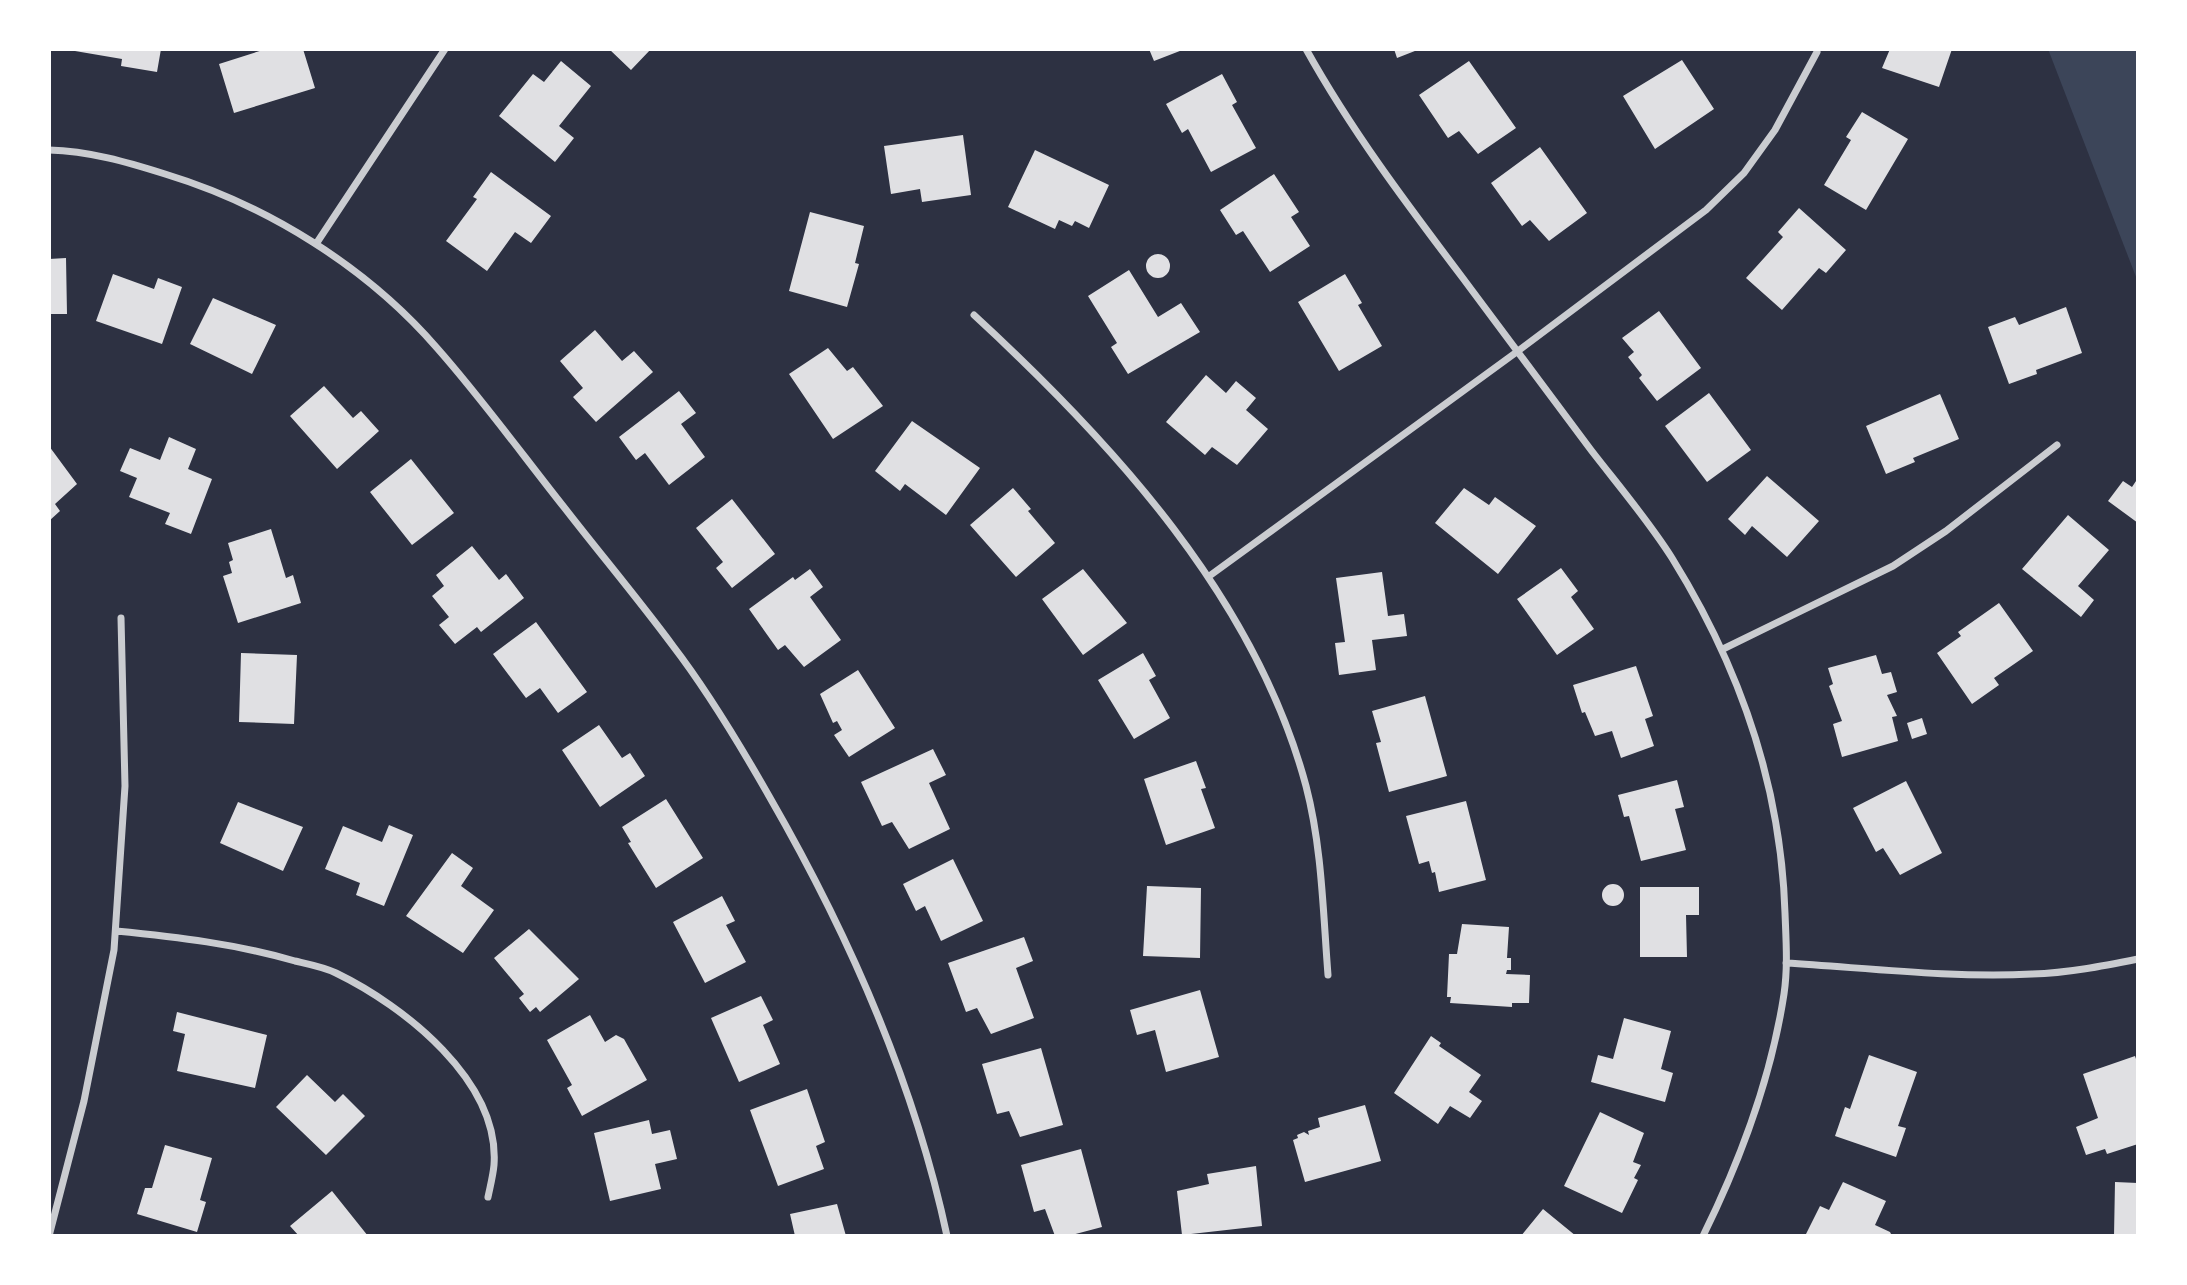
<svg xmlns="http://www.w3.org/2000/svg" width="2187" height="1285" viewBox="0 0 2187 1285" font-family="'IBM Plex Sans',sans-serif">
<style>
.green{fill:#3c4559}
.building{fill:#e0e0e3}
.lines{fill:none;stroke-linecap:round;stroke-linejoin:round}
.minor{stroke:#caccd0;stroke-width:7}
</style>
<rect width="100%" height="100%" fill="#2d3142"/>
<path class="green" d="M2048,49H2138V282Z"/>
<path class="building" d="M75,49H161L157,72L121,66L122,59L75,51Z
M266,49H303L315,88L234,113L219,64Z
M609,49H651L631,70Z
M1149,49H1185L1154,61Z
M1394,49H1420L1397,58Z
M1890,49H1952L1939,87L1882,68Z
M1682,60L1714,109L1655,149L1623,96Z
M561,61L591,86L559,126L574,138L555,162L499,116L533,74L544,82Z
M1469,61L1516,128L1478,154L1459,131L1448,138L1419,95Z
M1222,74L1237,102L1232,105L1256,148L1211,172L1188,129L1182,133L1166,104Z
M1862,112L1908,139L1866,210L1824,185L1851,140L1846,137Z
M963,135L971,195L922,202L920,189L891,194L884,146Z
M1540,147L1587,213L1549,241L1530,220L1522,226L1491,183Z
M1035,150L1109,185L1089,228L1075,221L1072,226L1059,220L1055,229L1008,207Z
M491,172L551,216L531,243L515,232L487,271L446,241L477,199L473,197Z
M1274,174L1299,212L1291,217L1310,246L1270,272L1243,231L1236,235L1220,210Z
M1799,208L1846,250L1826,273L1819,268L1782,310L1746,278L1783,237L1778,232Z
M810,212L864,226L855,263L859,264L847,307L789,291Z
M1146 266a12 12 0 1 1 24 0a12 12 0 1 1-24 0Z
M66,258L67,314H49V259Z
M1129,270L1158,317L1181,303L1200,332L1128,374L1111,347L1117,343L1088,296Z
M113,274L154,289L158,278L182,287L162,344L96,321Z
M1345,274L1362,303L1358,305L1382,346L1339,371L1298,302Z
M213,298L276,325L252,374L190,344Z
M2066,307L2082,353L2036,370L2037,374L2009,384L1988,327L2015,317L2019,325Z
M1659,311L1701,368L1657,401L1639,378L1642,375L1628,357L1634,352L1622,338Z
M595,330L622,361L634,351L653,372L596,422L573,397L583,388L560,361Z
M828,348L847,371L853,367L883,406L833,439L789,374Z
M1206,375L1226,393L1236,381L1256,398L1246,410L1268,429L1237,465L1212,447L1205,455L1166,422Z
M324,386L353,418L361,411L379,431L337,469L290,416Z
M679,391L696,413L681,424L705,457L669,485L645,453L636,460L619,437Z
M1709,393L1751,450L1707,482L1665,426Z
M1940,394L1959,439L1913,458L1915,462L1886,474L1866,426Z
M912,421L980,468L946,515L905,484L900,491L875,471Z
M169,437L196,449L188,469L212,479L191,534L165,524L170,513L129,497L137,478L120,471L130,448L160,460Z
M49,446L77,484L55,504L60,511L49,521Z
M411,459L454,513L412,545L370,492Z
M1767,476L1819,521L1787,557L1752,526L1745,535L1728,519Z
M2138,478V523L2108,501L2123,481L2132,487Z
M1013,488L1031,509L1028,511L1055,543L1016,577L970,525Z
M1464,488L1489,505L1495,497L1536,526L1498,574L1435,523Z
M732,499L775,554L732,588L716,568L723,562L696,528Z
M2068,515L2109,550L2078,586L2094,600L2081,617L2022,569Z
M271,529L286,578L293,575L301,603L238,623L223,576L232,573L229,562L233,560L228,543Z
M472,546L499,580L506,574L524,598L481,632L477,627L455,644L439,625L449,617L432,596L444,586L436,575Z
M1561,568L1578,591L1571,597L1594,629L1557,655L1517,599Z
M810,569L823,587L810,597L841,640L804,667L785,645L778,650L749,609L793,577L795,580Z
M1083,569L1127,623L1083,655L1042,599Z
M1382,572L1388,616L1404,614L1407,636L1372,640L1376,670L1339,675L1335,643L1345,642L1336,578Z
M1999,603L2033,651L1994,678L1999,685L1972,704L1937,653L1961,636L1958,632Z
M536,622L587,692L558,713L540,688L526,698L493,654Z
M241,653L297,655L294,724L239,722Z
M1143,653L1156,676L1149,680L1170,718L1134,739L1098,680Z
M1876,655L1882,674L1891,672L1897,692L1887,695L1897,716L1892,717L1898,741L1842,757L1833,724L1842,721L1829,686L1833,684L1828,668Z
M1636,666L1653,716L1645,719L1654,746L1621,758L1612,731L1595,736L1585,712L1582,713L1573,685Z
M858,670L895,728L849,757L834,735L842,730L837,721L833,723L820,694Z
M1425,696L1447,776L1389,792L1376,743L1381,742L1372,711Z
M1922,718L1927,734L1912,739L1907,723Z
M599,725L622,758L630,753L645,776L600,807L562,750Z
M933,749L946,775L929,783L950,829L909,849L892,822L882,826L861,782Z
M1196,761L1206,788L1201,789L1215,828L1166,845L1144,779Z
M1677,780L1684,807L1675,809L1686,850L1641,861L1629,816L1624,817L1618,795Z
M1906,781L1942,853L1900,875L1883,848L1876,852L1853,808Z
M666,799L703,858L656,888L628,843L631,842L622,827Z
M1466,801L1486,880L1439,892L1435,872L1432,873L1429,861L1419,864L1406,816Z
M238,802L303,827L283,871L220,843Z
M389,825L413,835L384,906L356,895L360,883L325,869L343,826L382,842Z
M452,853L473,868L461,886L494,910L463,953L406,916Z
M953,859L983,921L941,941L925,906L916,911L903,884Z
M1602 895a11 11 0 1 1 22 0a11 11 0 1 1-22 0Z
M1147,886L1201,888L1200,958L1143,956Z
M1640,887H1699V915H1686L1687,957H1640Z
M722,896L735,921L726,925L746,962L705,983L673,922Z
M1462,924L1509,927L1507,958H1511V970H1507L1506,974L1530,975L1529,1003H1512V1007L1450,1003L1451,997H1447L1449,954H1457Z
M529,929L579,979L540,1012L536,1007L530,1012L519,998L524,994L494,958Z
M1024,937L1033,961L1016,968L1034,1018L991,1034L977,1008L966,1012L948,963Z
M1200,990L1219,1057L1166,1072L1155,1030L1137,1035L1130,1010Z
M761,996L773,1020L763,1025L780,1064L739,1082L711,1018Z
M177,1012L267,1035L255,1088L177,1071L185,1034L173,1031Z
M590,1015L605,1042L616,1035L624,1039L647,1080L582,1116L567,1088L572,1085L547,1040Z
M1624,1018L1671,1031L1661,1069L1673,1073L1665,1102L1591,1082L1598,1055L1613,1059Z
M1431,1036L1441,1043L1439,1046L1481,1075L1469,1092L1482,1101L1470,1118L1450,1106L1438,1124L1394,1093Z
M1041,1048L1063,1125L1020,1137L1009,1111L997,1114L982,1064Z
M1869,1055L1917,1072L1898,1126L1906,1128L1896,1157L1835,1136L1845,1107L1850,1109Z
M2135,1056L2138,1065V1144L2107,1154L2105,1149L2086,1155L2076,1127L2098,1118L2083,1074Z
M307,1075L335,1102L343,1094L365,1116L326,1155L276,1107Z
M807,1089L825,1142L816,1146L824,1169L778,1186L750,1110Z
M1365,1105L1381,1161L1305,1182L1293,1140L1298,1138L1297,1135L1304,1132L1309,1135L1308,1131L1320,1127L1318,1118Z
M1600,1112L1644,1133L1633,1162L1641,1165L1634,1178L1638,1180L1622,1213L1564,1186Z
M649,1120L652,1134L670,1130L677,1159L655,1164L661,1189L610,1201L594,1133Z
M165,1145L212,1158L200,1200L206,1202L197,1232L137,1214L145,1188H152Z
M1081,1149L1102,1227L1068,1236H1055L1045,1209L1034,1212L1021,1165Z
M1256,1166L1262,1226L1182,1235L1177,1191L1209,1184L1207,1174Z
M1843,1182L1886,1201L1875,1225L1890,1232L1892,1236H1805L1820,1206L1829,1210Z
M2115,1182L2138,1183V1236H2114Z
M332,1191L368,1236H299L290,1226Z
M837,1204L846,1236H795L790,1214Z
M1543,1209L1576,1236H1521Z"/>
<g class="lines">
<path class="minor" d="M1306,49C1351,130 1406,203 1462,277C1505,334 1548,392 1591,450C1618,485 1648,520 1672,558C1739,666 1781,785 1785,913C1786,940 1788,967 1784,994C1771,1079 1741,1159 1703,1236
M49,150C89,151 127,162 165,174C267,205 367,267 437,348C483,400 524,457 567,511C602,556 639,600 673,646C709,693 740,745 769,796C848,933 914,1081 947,1236
M316,244L445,49
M974,315C1113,443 1256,599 1306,786C1322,847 1323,912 1328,975
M1208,577L1518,351L1706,210L1744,173L1775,130L1817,52
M1723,649L1893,566L1946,531L2057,445
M116,931C177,937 237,944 295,961C308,964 324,967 336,973C404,1006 500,1081 494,1165C493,1176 490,1187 488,1197
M1786,963C1868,968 1951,978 2032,974C2068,973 2103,966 2138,959
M49,1236L84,1101L114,950L125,786L121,618"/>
</g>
<rect width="2187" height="1285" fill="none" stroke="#ffffff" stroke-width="102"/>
</svg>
